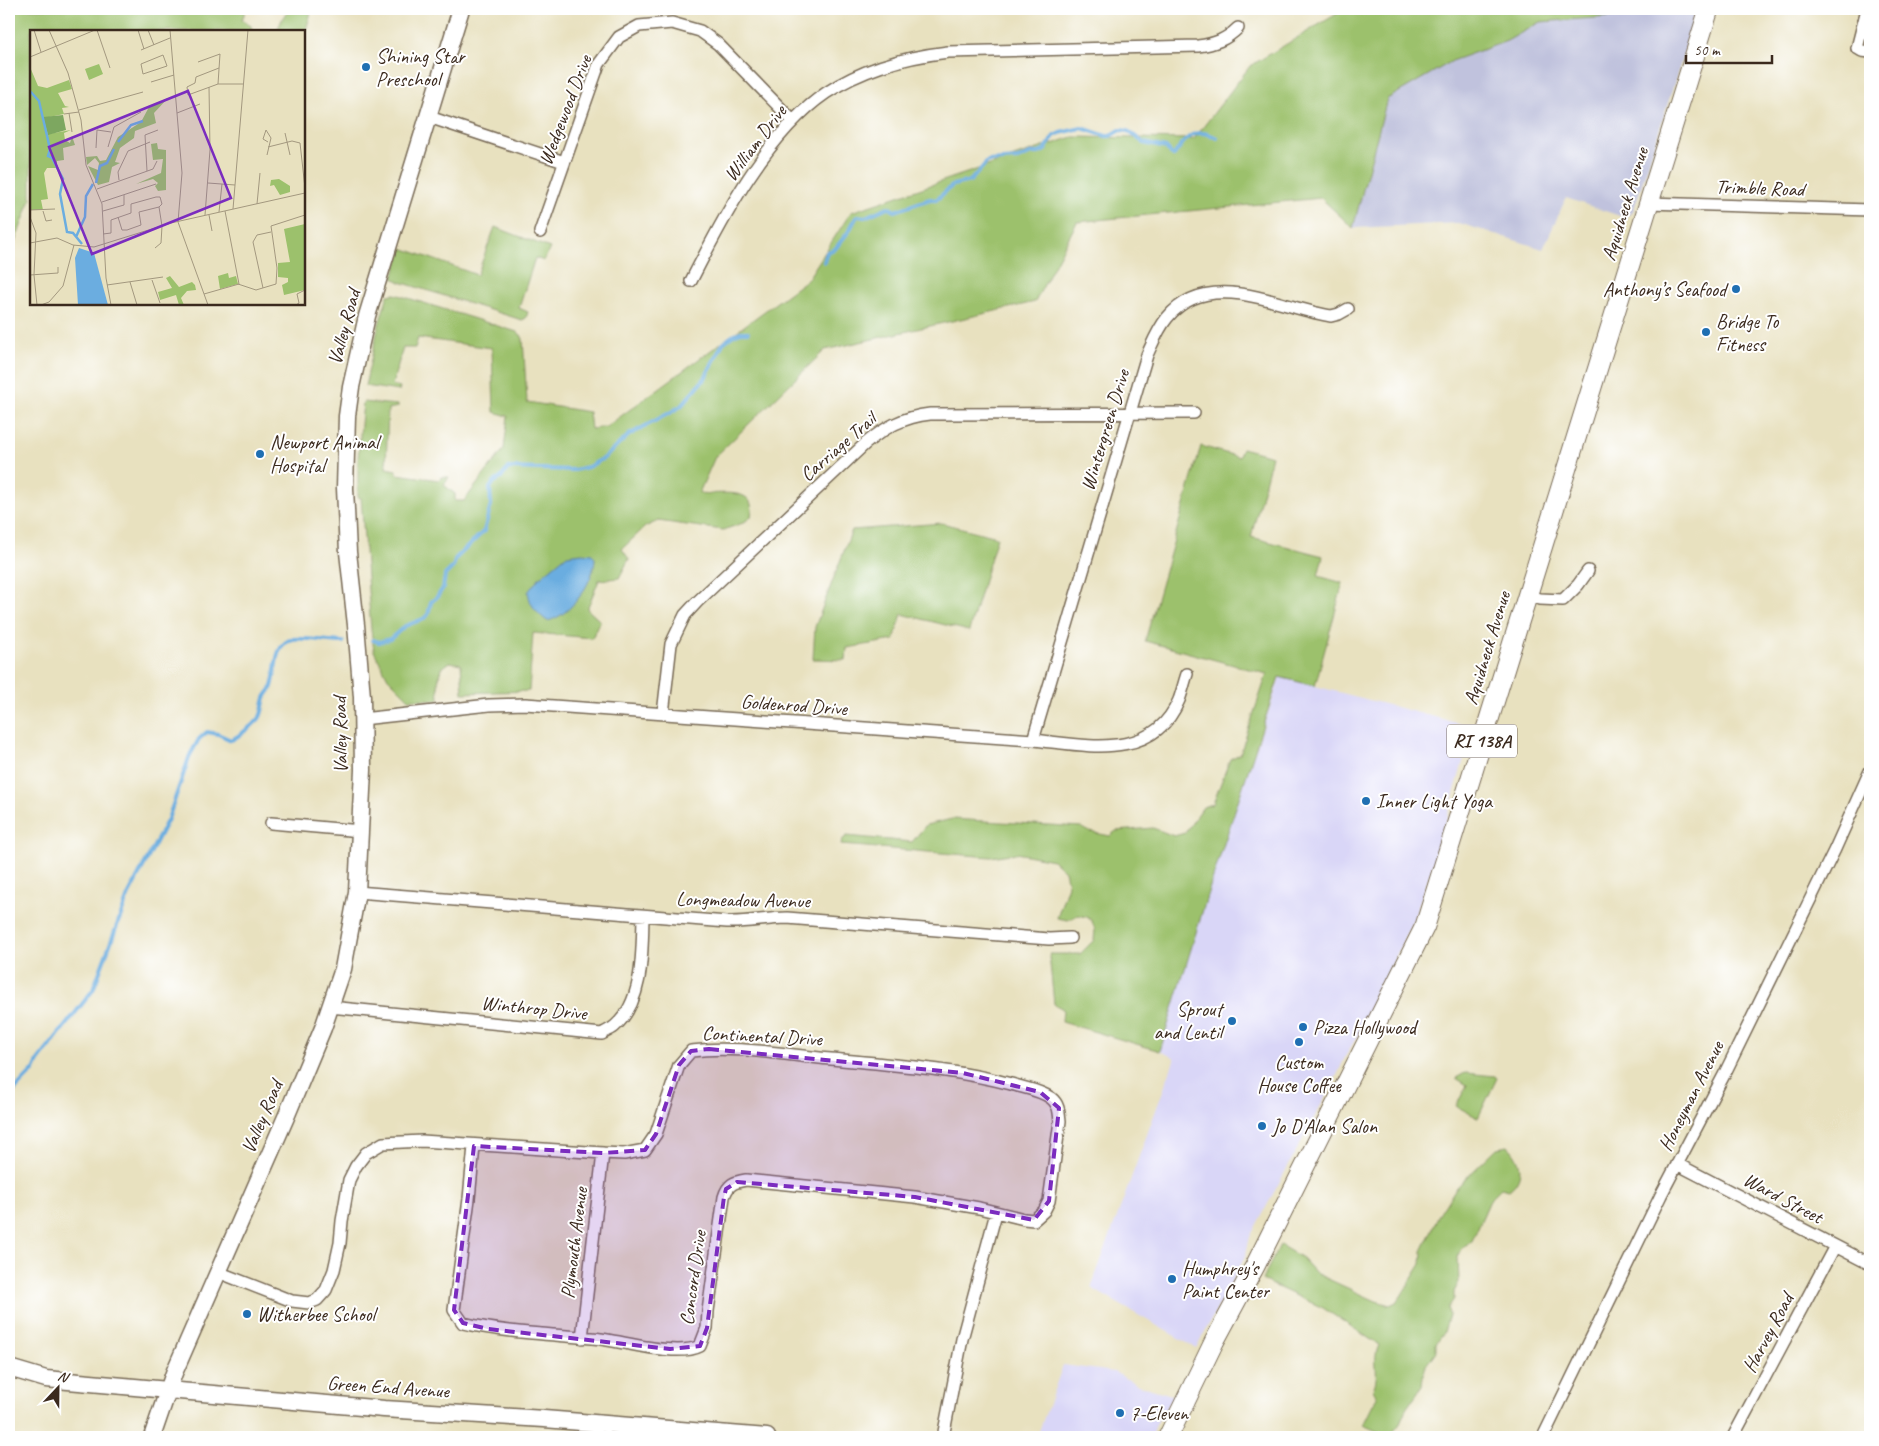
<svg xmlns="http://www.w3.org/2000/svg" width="1879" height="1446" viewBox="0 0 1879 1446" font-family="Caveat,sans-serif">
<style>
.built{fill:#d9d6f7}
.industrial{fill:#c0c2dd}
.green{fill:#9cc16c;stroke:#6c7645}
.water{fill:#6bade0;stroke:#536c7f}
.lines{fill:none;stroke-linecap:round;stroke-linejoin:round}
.stream{stroke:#6bade0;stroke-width:4}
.street-casing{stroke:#786a56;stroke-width:14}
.secondary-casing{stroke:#786a56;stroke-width:19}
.primary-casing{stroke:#786a56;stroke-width:21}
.street{stroke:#fff;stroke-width:11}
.secondary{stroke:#fff;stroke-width:16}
.primary{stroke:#fff;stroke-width:19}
.marked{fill:#7b2cbf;fill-opacity:0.2;stroke:#7b2cbf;stroke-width:4;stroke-dasharray:10 6;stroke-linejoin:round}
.poi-dot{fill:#1f6fb2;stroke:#fff;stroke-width:2}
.labels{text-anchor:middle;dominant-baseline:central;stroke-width:4;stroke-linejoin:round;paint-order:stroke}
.shield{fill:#fff;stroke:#766a62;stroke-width:1}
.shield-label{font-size:19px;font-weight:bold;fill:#3b2a1e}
.poi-label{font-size:20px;fill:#3b2a1e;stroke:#fff;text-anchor:start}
.street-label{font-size:20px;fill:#3b2a1e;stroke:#fff}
.inset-river{fill:none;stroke:#6bade0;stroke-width:2.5}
.inset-road{fill:none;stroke:#a3987f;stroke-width:1}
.view{fill:#7b2cbf;fill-opacity:0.15;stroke:#7b2cbf;stroke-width:2.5}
.inset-edge{fill:none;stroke:#3b2a1e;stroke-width:2.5}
</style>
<rect width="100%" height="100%" fill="#fff"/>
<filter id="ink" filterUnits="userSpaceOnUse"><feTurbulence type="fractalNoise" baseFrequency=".02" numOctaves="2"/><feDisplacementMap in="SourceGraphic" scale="10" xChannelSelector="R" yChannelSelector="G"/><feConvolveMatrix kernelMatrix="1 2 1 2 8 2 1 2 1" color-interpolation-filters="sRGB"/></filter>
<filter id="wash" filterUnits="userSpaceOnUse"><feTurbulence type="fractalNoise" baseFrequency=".0096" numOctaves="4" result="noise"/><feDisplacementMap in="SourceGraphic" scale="20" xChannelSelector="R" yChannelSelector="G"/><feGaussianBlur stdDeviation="1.12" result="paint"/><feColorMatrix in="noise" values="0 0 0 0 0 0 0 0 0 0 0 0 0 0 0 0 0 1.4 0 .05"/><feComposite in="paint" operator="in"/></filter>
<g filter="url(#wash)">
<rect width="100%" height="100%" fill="#e8e1bf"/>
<path class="built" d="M1280,677L1473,727L1435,860L1414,918L1360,1032L1347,1053L1336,1077L1250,1237L1245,1257L1196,1348L1091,1288L1175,1058L1160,1051L1212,880Z
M1063,1365L1114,1372L1138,1385L1175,1396L1160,1417L1150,1437H1037Z"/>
<path class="industrial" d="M1618,9H1698L1634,209L1631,214L1626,216H1620L1566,198L1543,249L1459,223L1353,228L1387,99L1454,60L1507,41L1540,22L1622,16Z"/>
<path class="green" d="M9,9H246L242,20L251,26L252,31H31V199L9,258Z
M291,9H312L304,37V31H277L283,17Z
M1345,9H1450L1459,12L1495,9H1618L1622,16L1540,22L1507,41L1454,60L1387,99L1353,228L1321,198L1077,222L1035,302L825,350L715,457L699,493C719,496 758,484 751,517L743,523L723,530L658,521L645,527L622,549L629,559L619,578L599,580L587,609L600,621L592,638L533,633L529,691L463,693L461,664L450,662L442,668L438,681L439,700L409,699L388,678L374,651L371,630L361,498L358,497V458L363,402L398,405V407L388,409L386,468L396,470L397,474L439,480L441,477H449L444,485L455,494V501H464L504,449L508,416L494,412L492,348L418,338L415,348H403L392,385L400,387L399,391L365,386L379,324L388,295L395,294L517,332L521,335L523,339L527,402L589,412L591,429L606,427L807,280L851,212L1073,137L1194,139L1250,66Z
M495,227L550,248L544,261L535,258L519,308L528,312L526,318L522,320L400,282L393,278L402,248L477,275Z
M1201,446L1239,457L1242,448L1272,456L1251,537L1323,556L1318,576L1343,583L1315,686L1279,677L1212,880L1160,1051L1062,1022L1063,1009L1054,1004L1049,954H1080L1094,940L1095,930L1092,921L1087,917L1078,915L1068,920L1057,918L1068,885L1065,871L1053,860L1016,853L991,857L841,845L842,840L847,836L912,842L926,825L952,819L1081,827L1090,832L1110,836L1116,831L1153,828L1174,836L1185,833L1203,807L1213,804L1230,759L1240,754L1267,674L1145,641Z
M942,523L997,537L969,631L902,614L894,640L847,648L846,660L813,659L815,627L852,530Z
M1465,1073L1495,1076L1497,1078L1478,1118L1456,1106L1467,1085L1456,1078Z
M1508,1146C1521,1159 1526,1177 1509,1190L1501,1188L1491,1198L1472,1241L1463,1247L1458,1257L1459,1282L1454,1292V1299L1448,1308L1449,1315L1444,1332L1436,1343V1351L1424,1368L1422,1386L1406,1409L1399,1425L1394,1431L1391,1437H1390L1363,1425L1377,1397L1373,1390C1381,1371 1371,1362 1379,1345L1323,1308L1262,1280L1280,1245L1302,1258L1317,1274L1376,1301L1390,1305L1398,1301L1421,1264L1422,1251L1440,1213L1456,1188L1497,1148Z"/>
<path class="water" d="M582,553L592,554L595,558C595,581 570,617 547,621C536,612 530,606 528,592L538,579L567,555Z"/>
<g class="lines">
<path class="stream" d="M824,262L827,252L835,249L849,231L857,216L865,217L888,207L895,211L930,199L936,200L953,185L970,181L988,161L1018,159L1032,153H1039L1045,150L1054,136L1060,133L1082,128L1106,136H1110L1120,130L1128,131L1144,143L1166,148L1172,155H1174C1186,137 1195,126 1217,138
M9,413L11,439L9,443
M373,640L379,642L390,639L405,626L423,619L428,615L431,602L437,597L443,588L445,575L453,567L456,558L484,531L491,505L490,488L494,482L501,478L508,468L574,470L588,467L604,458L629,435L673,411L681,406L705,378L723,343L735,334L741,332H748
M9,1096L34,1070L38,1061L93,990L128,896L168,819L190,755L199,739L207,732L218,734L231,740C235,739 259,721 260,717C263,711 263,704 265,698C266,695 269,692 271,689C278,674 271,644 293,639C300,637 333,642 343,642"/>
</g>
</g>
<g filter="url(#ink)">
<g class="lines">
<defs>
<path id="street" d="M1867,9L1857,48L1862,51L1870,52
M429,117L564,162
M1648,203L1870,210
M540,232L599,64L619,37L639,26L672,23L700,31L718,44L793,121
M691,281C723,218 766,134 826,93C862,69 905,57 948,52L1198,46C1214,44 1226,40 1238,28
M1527,596L1540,599L1563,600L1578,585L1588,571
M663,714L671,644L685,615L697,602L865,444C885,427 904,417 930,414L1194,413
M362,719L489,705L525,704L1033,740C1085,745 1153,762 1179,700C1182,692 1184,683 1187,674
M1033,740L1147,355C1153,342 1158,329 1167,318C1209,267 1280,308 1331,316L1339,314L1348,309
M271,823L361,831
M357,892L727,922C747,923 767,918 787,918L1049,939L1070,938
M330,1007L602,1034C606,1031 612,1029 615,1026C644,1001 642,951 643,916
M1677,1164L1870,1264
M218,1272L292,1301L309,1303L317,1300L326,1290L334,1270L340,1243L342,1221L349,1180L356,1166L366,1153L383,1143L422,1141L603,1153L624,1154L645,1150L656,1134L679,1065L691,1051C736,1045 785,1055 831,1059C892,1065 951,1068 1011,1084C1024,1088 1040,1090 1051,1098C1059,1104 1059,1112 1060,1121L1049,1201L1044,1211L1034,1220L1024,1219L979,1208L915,1197L746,1180C734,1182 728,1184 724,1197L708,1311L707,1328L700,1346C677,1358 620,1340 592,1338C548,1334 506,1333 463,1323L454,1310L469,1199L474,1146
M582,1338L603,1153
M943,1437L962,1339L996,1213
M1543,1437L1661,1195L1724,1075L1835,849L1870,771
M1733,1437L1835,1246"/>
<path id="secondary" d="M9,1368L46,1379L168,1390L384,1409L544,1419L767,1437
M152,1437L174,1373L286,1117L323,1028L343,969L357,892L363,770L362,697L356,625L348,552L345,488L347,416L351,387L367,316L461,9"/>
<path id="primary" d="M1168,1437L1214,1342L1255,1266L1425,926L1709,9"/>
</defs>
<use href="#street" class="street-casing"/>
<use href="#secondary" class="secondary-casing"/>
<use href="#primary" class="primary-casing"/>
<use href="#street" class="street"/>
<use href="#secondary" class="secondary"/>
<use href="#primary" class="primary"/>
</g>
</g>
<path class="marked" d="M709,1049L963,1073L1040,1092L1059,1108L1049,1201L1034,1220L915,1197L737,1182L726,1189L724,1197L707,1328L700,1346L670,1349L488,1329L463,1323L454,1310L474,1146L603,1153L645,1150L656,1134L679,1065L691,1051Z"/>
<g class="poi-dot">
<circle cx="366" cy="67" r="5"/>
<circle cx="1736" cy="289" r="5"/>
<circle cx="1706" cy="332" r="5"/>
<circle cx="260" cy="454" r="5"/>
<circle cx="1366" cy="801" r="5"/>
<circle cx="1232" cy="1021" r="5"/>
<circle cx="1303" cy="1027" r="5"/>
<circle cx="1299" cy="1042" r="5"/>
<circle cx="1262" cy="1126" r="5"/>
<circle cx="1172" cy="1279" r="5"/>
<circle cx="247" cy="1314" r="5"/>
<circle cx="1120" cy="1413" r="5"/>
</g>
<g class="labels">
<rect class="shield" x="1447" y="724.5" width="70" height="33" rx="4"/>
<g class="shield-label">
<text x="1482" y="741">RI 138A</text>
</g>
<g class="poi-label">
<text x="376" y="56">Shining Star<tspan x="376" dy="23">Preschool</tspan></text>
<text x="1726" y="289" text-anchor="end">Anthony’s Seafood</text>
<text x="1716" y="321">Bridge To<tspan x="1716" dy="23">Fitness</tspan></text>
<text x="270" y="442">Newport Animal<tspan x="270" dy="23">Hospital</tspan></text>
<text x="1376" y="801">Inner Light Yoga</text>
<text x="1222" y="1009" text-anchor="end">Sprout<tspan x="1222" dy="23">and Lentil</tspan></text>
<text x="1313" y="1027">Pizza Hollywood</text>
<text x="1299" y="1062" text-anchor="middle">Custom<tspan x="1299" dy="23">House Coffee</tspan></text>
<text x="1272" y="1126">Jo D'Alan Salon</text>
<text x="1182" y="1268">Humphrey's<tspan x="1182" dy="23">Paint Center</tspan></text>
<text x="257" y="1314">Witherbee School</text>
<text x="1130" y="1413">7-Eleven</text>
</g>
<g class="street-label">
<text transform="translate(565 110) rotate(-69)">Wedgewood Drive</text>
<text transform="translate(755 143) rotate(-53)">William Drive</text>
<text transform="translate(1760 188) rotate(2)">Trimble Road</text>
<text transform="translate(1625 204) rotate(-73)">Aquidneck Avenue</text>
<text transform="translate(344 327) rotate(-75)">Valley Road</text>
<text transform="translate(1105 430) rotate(-73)">Wintergreen Drive</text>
<text transform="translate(838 447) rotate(-41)">Carriage Trail</text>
<text transform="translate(1487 648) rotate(-73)">Aquidneck Avenue</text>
<text transform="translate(794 705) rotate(4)">Goldenrod Drive</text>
<text transform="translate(340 735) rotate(-91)">Valley Road</text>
<text transform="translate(743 900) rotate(1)">Longmeadow Avenue</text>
<text transform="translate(534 1008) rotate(6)">Winthrop Drive</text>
<text transform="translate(762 1036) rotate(3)">Continental Drive</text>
<text transform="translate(1691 1096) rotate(-63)">Honeyman Avenue</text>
<text transform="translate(262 1117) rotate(-67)">Valley Road</text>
<text transform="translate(1783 1198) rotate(28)">Ward Street</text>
<text transform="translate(574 1243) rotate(-83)">Plymouth Avenue</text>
<text transform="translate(693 1278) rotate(-82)">Concord Drive</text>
<text transform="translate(1768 1333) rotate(-62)">Harvey Road</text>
<text transform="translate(388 1387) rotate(4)">Green End Avenue</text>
</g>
</g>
<g transform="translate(30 30)">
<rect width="275" height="275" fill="#e8e1bf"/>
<path d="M69,34L73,44L59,50L55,39ZM0,37L8,56L17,58L39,50L42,59L28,63L35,76L39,77L32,78L34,84L14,88L18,104L41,100L34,103L35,110L40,113L42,106L45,115L33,118L34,130L27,131V138H17L14,143L18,169L11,170L13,180H0ZM138,68L124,83L126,93L105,101L104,108L90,118L85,132L90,133L82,137L79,152L68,155L58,136L68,140L69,133L65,128L57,135L56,127L67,126L70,131L76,130L88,107L111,92L119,77ZM127,113L128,119L136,120V160L128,161L125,156L128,153L123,149L106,154L131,143L133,129L123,130L121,114ZM249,149L260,156V162L250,165L244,155L240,156L241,150ZM275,194V260L254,265L252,255L258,252V248L248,247V233L260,232L254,199ZM198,243L199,248L206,246L208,254L190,259L188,246ZM140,246L149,257L162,252L165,255L166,260L157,261L151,268L154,275H149L146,265L130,270L128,262L142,258L136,248Z" fill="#9cc16c"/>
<path d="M33,85L36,100L18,105L13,87Z" fill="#7da760"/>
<path d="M49,218L64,223L78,275H48L45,228Z" fill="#6bade0"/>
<path class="inset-river" d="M0,61L9,71L20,119L18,126L22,128L33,149L30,164L37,202L43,203L52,214M88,112L101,95L113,91M66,153L70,136L77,133L84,119M46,207L55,187L56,166L63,154"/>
<path class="inset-road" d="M4,0L11,22M19,0L38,43L51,90L56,135L72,174L76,248L81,275M67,0L80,38M108,0L114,19M118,0L124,15M140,0L152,143L148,192L178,275M111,20L140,8M133,25L137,36L113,44L111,34ZM0,27L65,0M168,32L190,24L188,54M189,38L166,47L165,53L157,57L158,65L188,54H213M121,52L144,45M49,80L113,62M39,83L42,102M147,83L170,74M34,84L49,82M255,103L260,125M78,117L84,97L111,82M238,117L262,111L270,113L275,158M66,118L67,100L81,102M237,125L241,108L236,100L233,109L238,112M117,141L115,105L128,100M89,150L88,142L98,121L120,112M178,153L205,155M67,159L123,139L127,131M72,172L126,154M227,174L230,143M203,179L218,0M0,180L25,179M13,181L16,191L22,190M73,181L94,175V165M189,182L192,154M175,185L180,120L179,57M179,185L182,201M0,187L6,203L4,245L7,275M88,187L92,200H97L111,195L109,182L129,177M73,204L81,203V190L101,183V174L126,167H130L132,174L129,177L132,196M0,213L27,208L43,215L64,217L141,193L275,163M125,218L131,213L132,196M0,245L28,243V237M122,250L130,273M100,252L107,275M208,254L226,260L246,254L247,238L241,196L275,185M77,255L133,247M233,258L223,212L227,205L241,202M174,264L209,254L195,181M11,275L19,272L33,256L44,215M266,275L269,273L267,264L275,260"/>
<path class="view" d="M158,61L201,168L62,224L19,117Z"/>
<rect width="275" height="275" class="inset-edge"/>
</g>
<rect width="1879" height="1446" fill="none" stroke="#fff" stroke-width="30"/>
<g transform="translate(58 1388) rotate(22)" stroke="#ffffff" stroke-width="4" paint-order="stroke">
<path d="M0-4L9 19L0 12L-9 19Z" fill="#3b2a1e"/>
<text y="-8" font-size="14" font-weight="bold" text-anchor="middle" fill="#3b2a1e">N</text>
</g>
<path d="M1686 55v8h86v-8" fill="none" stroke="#3b2a1e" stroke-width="2.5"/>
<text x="1694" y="55" font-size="15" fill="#3b2a1e" stroke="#ffffff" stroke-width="4" paint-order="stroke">50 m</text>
</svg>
